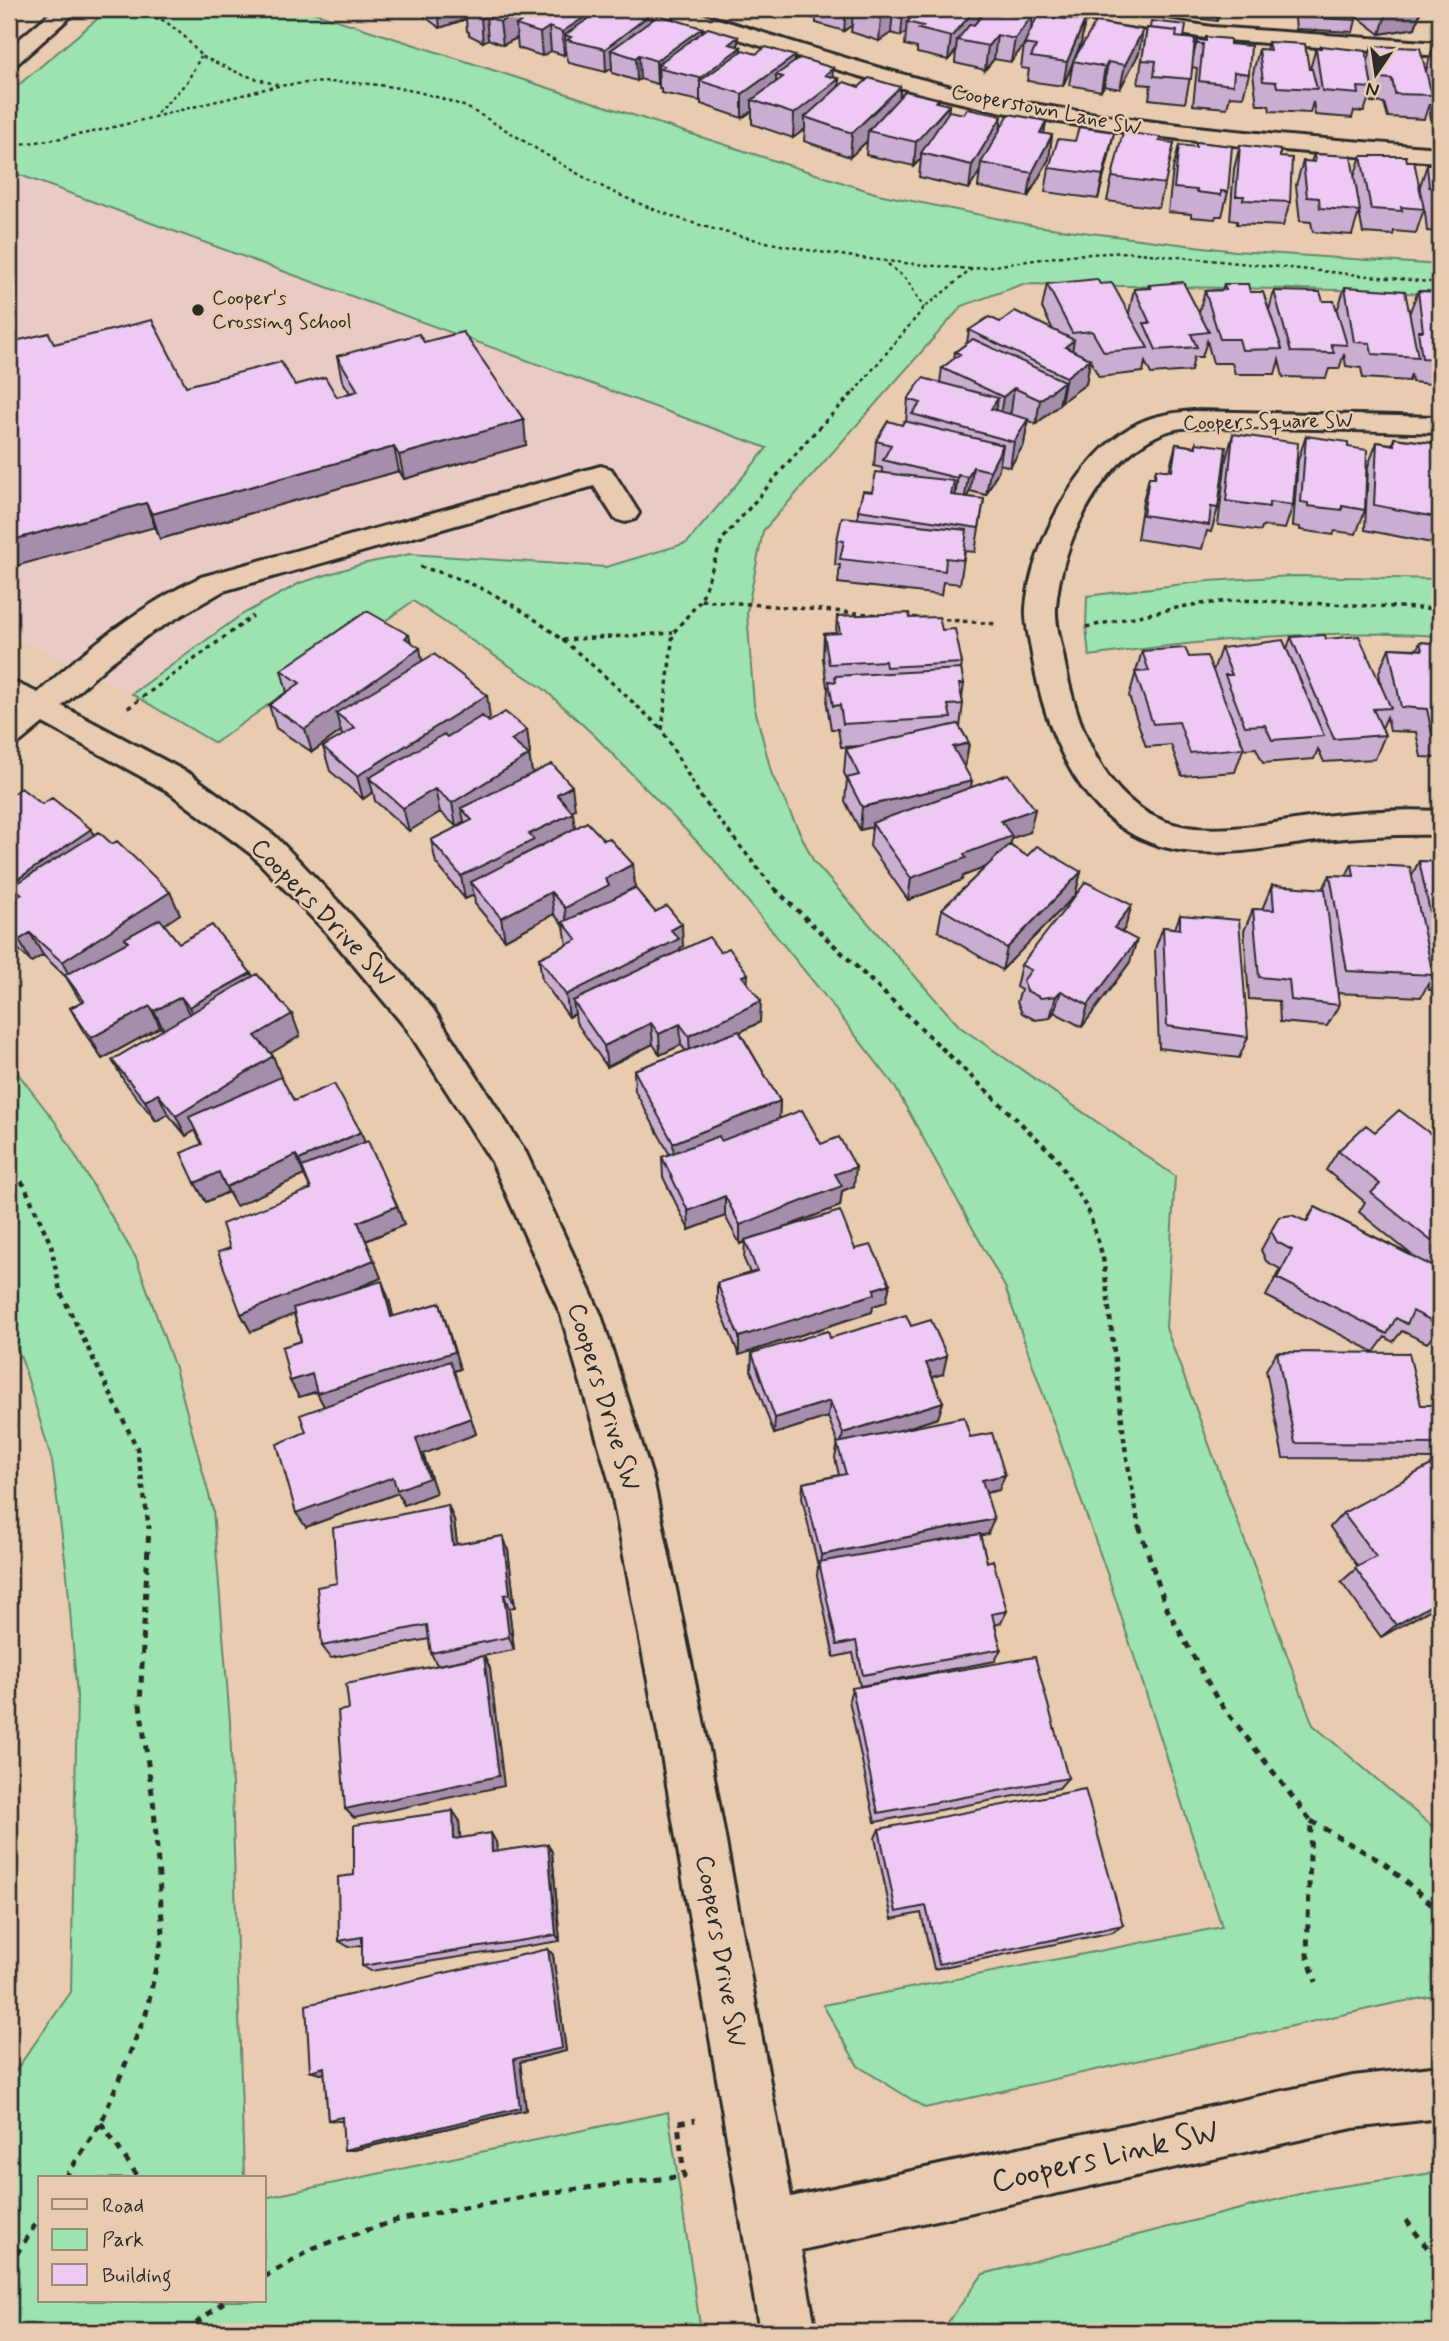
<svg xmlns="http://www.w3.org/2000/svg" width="1449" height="2341" viewBox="0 0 1449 2341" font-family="Mynerve,sans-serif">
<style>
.built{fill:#eacac4}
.green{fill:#9ce3b0;stroke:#64876e;stroke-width:2}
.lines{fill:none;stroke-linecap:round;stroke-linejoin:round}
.minor-casing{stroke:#2b2b2b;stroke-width:6}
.path-far3{stroke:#2b2b2b;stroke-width:2.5;stroke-dasharray:3.5 3.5;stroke-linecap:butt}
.path-far2{stroke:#2b2b2b;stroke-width:3.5;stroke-dasharray:4.5 4.5;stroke-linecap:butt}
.path-far1{stroke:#2b2b2b;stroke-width:4.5;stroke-dasharray:5 5;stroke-linecap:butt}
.path{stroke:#2b2b2b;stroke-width:5;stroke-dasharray:7 7;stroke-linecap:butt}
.minor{fill:#e9cbaf;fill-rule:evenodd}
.wall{fill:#ccadd2;stroke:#2b2b2b;stroke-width:2}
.shaded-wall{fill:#a68dab;stroke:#2b2b2b;stroke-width:2}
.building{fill:#edc9f4;stroke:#2b2b2b;stroke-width:2}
.poi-dot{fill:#2b2b2b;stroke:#e9cbaf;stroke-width:2.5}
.labels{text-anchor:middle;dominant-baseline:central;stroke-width:5;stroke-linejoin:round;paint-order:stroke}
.far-street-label{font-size:21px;fill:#2b2b2b;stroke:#e9cbaf}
.far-poi-label{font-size:21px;fill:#2b2b2b;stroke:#e9cbaf;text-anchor:start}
.street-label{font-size:26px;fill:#2b2b2b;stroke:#e9cbaf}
.near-street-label{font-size:32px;fill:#2b2b2b;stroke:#e9cbaf}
</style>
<rect width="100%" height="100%" fill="#e9cbaf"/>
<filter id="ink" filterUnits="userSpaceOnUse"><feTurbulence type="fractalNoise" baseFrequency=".0143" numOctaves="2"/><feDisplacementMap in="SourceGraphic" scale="14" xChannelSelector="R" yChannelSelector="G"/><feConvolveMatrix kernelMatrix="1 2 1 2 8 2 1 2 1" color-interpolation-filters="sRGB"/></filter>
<g filter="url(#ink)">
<path class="built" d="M9,171L767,448L687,543L606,567L410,554L362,564L300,583L241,615L132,694L9,635Z"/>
<path class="green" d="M109,9H303L878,194L1035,226L1235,251L1440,265V296L1388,291L1023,284L962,306L763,531L747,612L754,705L772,775L814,862L960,1027L1175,1176L1166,1328L1313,1725L1440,1833V1995L1395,2003L925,2108L858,2066L823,2005L1222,1927L1108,1576L1005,1287L894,1085L817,986L711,856L596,737L544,689L413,601L215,743L132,694L241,615L300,583L362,564L410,554L606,567L687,543L767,448L9,171V93Z
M1294,576L1440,579V636C1322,628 1206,640 1089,656L1086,627L1087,596L1208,581Z
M9,1062L56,1123L136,1258L175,1368L213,1510L230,1722L244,2178H40V2301H264V2198L668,2112L701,2332H9V2080L71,1992L77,1696L67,1574L52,1461L22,1360L9,1328Z
M1440,2172V2332H941L983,2274L1315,2190Z"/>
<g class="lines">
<defs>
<path id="minor" d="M55,9H79L17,64L9,66V48Z
M652,9H685C793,41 901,79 1012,100C1154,127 1297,137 1440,148V162C1297,153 1154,140 1013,114C892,91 774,49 656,13Z
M1047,9H1097L1212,27L1440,43V56L1212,39L1058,15L1051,13Z
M1193,411L1440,417V433C1375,431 1310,428 1245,428C1216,428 1183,422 1156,436C1098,465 1061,545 1056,607C1055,623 1060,639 1063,654C1074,717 1100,799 1167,822C1212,838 1277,821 1324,816C1363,811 1401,809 1440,811V835C1401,834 1363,836 1324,840C1265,847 1198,865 1142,839C1074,808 1044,724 1032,655C1030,640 1025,624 1026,608C1031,545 1079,453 1137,424C1154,415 1174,413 1193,411Z
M601,466L611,469L615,475L639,513L635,519L625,522L615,519L594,486L223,591L146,636L109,664L62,706L190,774L275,836L351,915L433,1009L526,1153L601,1315L654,1483L708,1744L791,2197L1353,2076L1440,2066V2118L1353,2128L801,2250L816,2332H760L660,1744L610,1483L561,1315L492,1162L407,1029L327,933L251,854L166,790L43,723L20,742L9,745V717L18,710L9,705V680L38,693C88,647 140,606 201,577Z"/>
</defs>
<use href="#minor" class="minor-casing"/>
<path class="path-far3" d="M128,9L165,21L185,37L201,56L241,74L281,86
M157,113L187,82L201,56
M9,145C80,139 147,118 217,101C237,97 258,90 279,86C342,77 407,84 466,107C515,133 559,166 609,190C721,244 848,259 971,269
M888,264L907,280L924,308
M854,392L924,308L972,269L1070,255L1129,252L1440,283"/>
<path class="path-far2" d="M420,567C524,592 586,660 662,729
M701,600L882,615
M904,617L924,618
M936,619L997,624
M1086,627L1191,605L1241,600L1440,609
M562,640L673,633
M128,708L253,616
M776,891L701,797L662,730L673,633L701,600L722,540L810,437L856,390"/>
<path class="path-far1" d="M775,889L1056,1157L1088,1210L1103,1257L1125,1447L1139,1528
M9,1166L24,1185L51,1245L60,1291L137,1448L149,1528"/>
<path class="path" d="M1139,1526L1166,1607L1217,1699L1311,1821L1307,1955L1316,1982
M1311,1821L1385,1864L1440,1911
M101,2123L139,2178
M65,2178L101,2123L146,2014L163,1934L154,1808L140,1705L149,1526
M1406,2220L1440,2264
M9,2266L40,2217
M264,2277L316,2247L398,2220L546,2193L684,2176L678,2123L695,2120
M185,2332L225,2301"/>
<use href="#minor" class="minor"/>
</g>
<path class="wall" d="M420,9H638L653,20L702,28V32L738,46L741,51L795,61L839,79V87H900V96L939,99V103L949,105L948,112L1000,130L1046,121L1044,134L1052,135L1049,159L1028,197L978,187L980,171L969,189L919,177L921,158L914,166L866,155L867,141L850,157L804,141L805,129L793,138L752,124V111L742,118L701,104V101L661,93V88H659V83L657,84L640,79L637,81L612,73V68L606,72L569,63L566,53L564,55L551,51L542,56L518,48L517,38L503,45L488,39L483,42L469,35V32L467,31L466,19L440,28L425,17L424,12Z
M774,9H981L980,18L1015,10L1033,14L1031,29L1085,20L1081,43L1074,60L1139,53L1120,89L1104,86L1101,91L1069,85L1073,62L1063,86L1027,81L1029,69L1021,68L1024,45L1011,62L994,59L985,70L955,63L956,51L948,60L917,53V48L905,45L906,32L901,36L891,33L879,41L851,32L852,25L844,31L816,23V19L807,17V11L800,17Z
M1130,9H1172L1170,14Z
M1178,9H1220L1217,21L1177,16Z
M1294,9H1421L1415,28L1380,34L1355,15L1356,20L1353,32L1296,29Z
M1147,28L1184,38L1192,62L1197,40L1230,44L1249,74L1243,97L1230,96L1227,108L1193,105L1197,68L1192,67L1185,103L1149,99L1151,85L1138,84Z
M1268,42L1310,69L1316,48H1320L1321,46L1368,61L1372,46L1426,71L1432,50L1440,51V122L1431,121L1429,104L1424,119L1388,117L1384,103L1371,102L1370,94L1364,112L1354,111L1352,118L1315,115L1313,102L1310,113L1270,111L1269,105H1257L1253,73L1259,49L1266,50Z
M1174,143L1159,208L1107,201L1112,177Z
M1179,145L1228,192L1222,216H1216L1215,219L1191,217V214L1168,212L1173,169Z
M1240,145L1280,157L1290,202L1283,226L1237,224V221L1230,220L1234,169Z
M1314,154L1354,177L1361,156L1407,161L1420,186L1427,165H1429L1431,161L1438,162L1439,159H1440V232L1427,231L1425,212H1423L1416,233L1394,231L1393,235L1363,233L1359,212L1352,235L1313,232L1311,222L1300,221L1296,185L1303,161L1311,162Z
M1109,156L1098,199L1045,192L1049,168Z
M1047,284H1100L1129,313L1134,289L1148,288L1149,285L1199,313L1205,291L1222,290L1224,284L1250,292L1269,310L1274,291L1323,301L1338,315L1337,311L1345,287L1409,314L1418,291L1440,292V385L1412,382L1411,374L1409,381L1363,378L1361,368L1346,366L1344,354L1339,369H1329L1326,378L1283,377L1279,360L1275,374H1235L1232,363H1213L1207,341L1202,357H1194L1191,371L1151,374L1145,362L1143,372L1099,377L1090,360L1086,384L1061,402L1060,401L1059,405L1036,424L1028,420L1024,444L1010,467L1000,464L999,469L986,495L970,491L967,497L984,499L975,552L965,551L960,584L943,582L941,595L838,583L840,565H835L837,540L858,518V510L872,492L882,472V468L874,466L876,441L906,422L908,399L940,383L942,368L954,359L955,352L967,343L969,330L1000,322L1053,330L1042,308Z
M11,342L54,344L186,386L295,385L337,397L350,393L342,380L337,356L424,342L526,445L404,479L399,471L160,539L155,527Z
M1233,434L1293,505L1285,529L1262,526L1261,531L1218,525L1226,459Z
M1306,436L1348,447L1365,510L1356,534L1335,531L1333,535L1300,530V527L1293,526L1298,460Z
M1394,438L1440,444V554V525L1432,543L1365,530L1368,466L1377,442L1392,444Z
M1196,443L1218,508L1211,532L1207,531L1202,549L1137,539L1143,501L1149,477H1154L1156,469L1169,471L1176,444L1195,447Z
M837,616L910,618L942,630L962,663L961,670L964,684L962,698L963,704L960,727L969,743L965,767H964L970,788L1030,832L1012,838L1010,845L1027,856L1081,872L1075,895L1002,970L938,931L942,909L986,867L963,876L962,880L908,900L870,846L872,827L860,830L845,801L847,779L844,773L846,749L861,746L841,747L838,729H831L827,705L828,687H827L823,658L824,634L836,633Z
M1291,637L1326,639L1381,686L1379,672L1389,648L1417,649L1420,642L1440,644V758L1421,757L1416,732L1390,731L1387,717L1382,728L1385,735L1375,759L1324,762L1318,749L1314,759L1263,763L1256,748L1243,749L1235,772L1182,776L1171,745L1146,747L1129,696L1142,651L1189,657L1213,671L1221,648L1287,649Z
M411,642L422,662L490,718L487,721L489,722L527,730L530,754H529L532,773L575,809L572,811L575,828L604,840L633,864L635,887L615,898L683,946L680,948V951L720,952L748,983L760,1022L740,1032L780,1101L779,1119L821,1144L854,1186L842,1191L840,1206L774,1231L855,1249L890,1284L886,1302L873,1306L872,1312L739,1355L717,1301V1283L750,1273L744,1259L745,1242L740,1244L725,1216L689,1230L663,1177L662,1157L670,1155L635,1091L634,1070L686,1051L681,1045L660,1055L653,1044L607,1067L576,1022L575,1014L569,1017L542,980L539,958L567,945L564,926L554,914L505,940L475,904L474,895L465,899L436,863L431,840L464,824V821L456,826L440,812L409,831L375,801L373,792L363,799L330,771L323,747L342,736L341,731L312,752L276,728L269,705L287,692L281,670Z
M9,796L42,804L91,829L94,835L180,914L164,924L179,943L251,973L253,977L300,1036L270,1053L273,1056L281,1078L294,1101L361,1132L365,1143L397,1206L404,1225L366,1241L381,1278L351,1291L389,1299L393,1317L440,1303L460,1369L454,1371L476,1434L423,1454L436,1493L404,1505L398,1493L306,1527V1432L324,1406L317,1392L299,1397L301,1341L294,1314L251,1332L241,1314L230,1248L311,1189L304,1175L236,1206L228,1192L206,1202L195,1183L202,1144L195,1130L186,1136L168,1114L156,1121L124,1081L112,1060L163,1030L160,1027L102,1059L82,1029L70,1008L81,1002L66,977L43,955L31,962L9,940Z
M1419,861L1440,862V990H1429L1428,984L1421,997L1337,993L1339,1005L1327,1026L1280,1022L1279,1001L1249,999L1244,931L1253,909L1263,910V907L1272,885L1323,889L1330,875L1346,876L1352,864L1412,875Z
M1180,915L1248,1037L1239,1058L1159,1048L1155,949L1163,927L1175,928Z
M1125,928L1121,932L1130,962L1082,1027L1054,1012L1050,1018L1035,1020L1022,1013L1017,1002L1021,990L1016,987L1021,965Z
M1375,1132L1440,1141V1328L1427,1343L1402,1331L1393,1342L1385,1337L1374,1352L1266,1296L1280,1269L1266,1261L1261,1250L1279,1217L1306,1221L1315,1207L1413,1256L1359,1212L1365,1202L1326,1170L1338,1151Z
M911,1326L943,1374L932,1377L943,1402L938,1418L903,1429L970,1437L999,1490L986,1493L988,1534L980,1535L987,1562L1007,1611L1001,1623L995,1625L1001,1649L995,1661L860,1686L853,1653L834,1657L817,1576L818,1566L802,1498L803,1483L839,1475L835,1458L838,1443L828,1417L774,1434L751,1370L752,1353L830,1338Z
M1277,1352L1421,1405H1440V1456L1437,1459L1283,1458L1266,1370Z
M448,1505L454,1520L457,1545L503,1536L508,1550L515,1607L509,1608L514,1650L437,1665L431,1653L429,1639L331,1658L322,1646L337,1583Z
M1343,1513L1440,1604L1381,1637L1341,1582L1358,1567L1330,1527Z
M852,1688L1068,1778L1059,1788L875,1822L849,1700Z
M453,1811L459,1820L460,1838L496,1842L497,1852L548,1844L552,1852L560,1941L371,1971L362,1966V1945L349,1947L339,1941L354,1875Z
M879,1829L1123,1925L1113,1932L934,1969L921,1913L892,1919L875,1838Z
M548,1949L553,1955L566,2051L520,2062L526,2110L354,2150L342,2121H338L328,2120L325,2073L321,2074L310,2071Z"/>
<path class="shaded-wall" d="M438,9H464L466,19L440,28Z
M526,9H556L516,25L517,38L503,45L500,22Z
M597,9H612L571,37L565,35L566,53L564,55L562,32Z
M801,9H808L807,11L800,17Z
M846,9H853L852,25L844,31Z
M909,9H940L907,22L906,32L901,36L903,13Z
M975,9H981L979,26L957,40L956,51L948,60L951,37Z
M1399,9H1421L1415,28L1380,34L1387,11Z
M893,10L891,33L879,41L881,18Z
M652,13L653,36L611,50L612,68L606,72L605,49Z
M1033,14L1030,37L1011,62L1015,39Z
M486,16L488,39L483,42L481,18Z
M1085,20L1081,43L1063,86L1067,62Z
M549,27L551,51L542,56L540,33Z
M702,28V51L664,66L658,64L659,83L657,84L656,61Z
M1143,30L1139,53L1120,89L1125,65Z
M997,35L994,59L985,70L988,46Z
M738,37V50L741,47V71L700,81V102V78L729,44Z
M639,55L640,79L637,81L636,58Z
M795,56L794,79L776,75V93L752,100V111L742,118V94Z
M1108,62L1104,86L1101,91L1105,67Z
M833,68L832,84L839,79L838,103L805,117V129L793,138L794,114L825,75Z
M900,87L899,111L868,131L867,141L850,157L852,133Z
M939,99L937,119L949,105L946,129L921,153V158L914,166L916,142L936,102Z
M1002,116L999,140L981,163L980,171L969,189L972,165Z
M1046,121L1042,145L1040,133Z
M1114,132L1109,156L1098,199L1103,175Z
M1052,135L1049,159L1028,197L1032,173Z
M9,304L13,315L9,316L17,335L9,337Z
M1074,340L1070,364L1065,347Z
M1090,359L1086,384L1061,402L1066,377Z
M1064,381L1059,405L1036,424L1040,400Z
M1014,388L1011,412L999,421L1003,397Z
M998,398L994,423L991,409Z
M1028,419L1024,444L1010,467L1014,442Z
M524,420L526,445L404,479L399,455Z
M1003,445L999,469L986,495L990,471Z
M394,447L399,471L160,539L152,514Z
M973,467L970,491L964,502L968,477Z
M958,475L955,499L953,502L957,478Z
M146,503L155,527L9,568V541Z
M409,635L413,653L420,648L424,672L336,713L341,731L312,752L305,729L405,638Z
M487,695L490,718L380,788L369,778L373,792L363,799L357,776Z
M527,730L530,754L515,763L511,740Z
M969,743L965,767L949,771L953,747Z
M529,755L533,778L461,808L464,821L456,826L452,803Z
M972,781L968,804L872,823V827L860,830L862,807Z
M572,786L575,809L560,817L557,794Z
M435,789L440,812L409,831L403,808Z
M1035,809L1030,832L1012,838L1007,859L963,876L962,880L908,900L911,878L964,854L1001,821Z
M573,813L576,836L471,882L474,895L465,899L461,876L529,834Z
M91,829L102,852L22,894L13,886L24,906L9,916V885Z
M633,864L635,887L611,900L567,927L565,908L605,879Z
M1081,872L1075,895L1002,970L1007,948Z
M170,892L180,914L131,947L125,938L130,947L74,984L62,962Z
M551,892L554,914L505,940L501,918Z
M1132,905L1125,928L1107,950L1114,928Z
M682,924L683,946L680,948V961L573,1001L575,1014L569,1017L566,995L671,930Z
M30,933L43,955L31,962L19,940Z
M1137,940L1130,962L1082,1027L1088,1005Z
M251,973L260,995L198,1029L189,1007Z
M748,974L747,995L742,976Z
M1061,991L1054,1012L1050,1018L1056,996Z
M181,997L191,1018L165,1032L154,1011Z
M761,1001L760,1022L690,1057L689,1036Z
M150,1006L160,1027L102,1059L91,1038Z
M292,1014L300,1036L264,1057L255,1036Z
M651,1023L653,1044L607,1067L604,1046Z
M680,1024L681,1045L660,1055L659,1034Z
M273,1056L281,1077L186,1136L176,1116Z
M158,1094L168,1114L156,1121L145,1101Z
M780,1101L779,1121L674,1162L673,1143Z
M361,1132L368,1152L307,1180L299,1160Z
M296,1155L304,1175L236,1206L226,1187Z
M856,1167L854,1186L842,1191L840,1206L746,1242L745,1240V1242L740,1244V1225L835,1174Z
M219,1172L228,1192L206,1202L195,1183Z
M725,1196V1216L689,1230L688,1211Z
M397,1206L404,1225L365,1241L358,1222Z
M374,1260L381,1278L251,1332L241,1314Z
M382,1281L389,1299L398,1335L391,1317Z
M890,1284L886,1302L873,1306L872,1312L739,1355V1337L874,1289Z
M440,1303L460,1369L326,1410L317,1393Z
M947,1356L943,1374L922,1380L926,1363Z
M312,1374L321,1390L299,1397L290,1381Z
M830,1401L828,1417L774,1434L775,1418Z
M943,1402L938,1418L840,1449L843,1433Z
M471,1418L476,1434L423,1454L436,1493L404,1505L398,1493L306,1527L296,1513L416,1438Z
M1005,1475L999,1490L976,1495L982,1480Z
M448,1505L454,1520L459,1559L453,1545Z
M994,1519L988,1534L820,1568V1565L821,1555Z
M503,1536L508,1550L515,1607L510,1594Z
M504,1595L509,1608L514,1650L509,1637Z
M1440,1600V1604L1381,1637L1396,1625Z
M484,1656L490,1668L504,1786L354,1818L345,1809Z
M453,1811L459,1820L461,1847L454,1839Z
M491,1833L496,1842L498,1860L492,1852Z
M548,1844L552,1852L560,1941L556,1935Z
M548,1949L553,1955L566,2051L520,2062L526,2110L354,2150H344L514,2059Z
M324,2067L335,2070L321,2074L310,2071Z"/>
<path class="building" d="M467,9H526L500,22L486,16L481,18L466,12L470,10Z
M540,9H597L562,32L549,27L540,33L516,25Z
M602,9H638L652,13L605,49L567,40L571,37L565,35Z
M854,9H909L903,13L893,10L881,18Z
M920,9H976L951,37L919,29L923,26L907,22Z
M987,9H1014L1013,10L1033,14L1015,39L997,35L988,46L957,40L970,24L974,25Z
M1298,9H1354L1356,20L1299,17Z
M1384,9H1399L1387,11Z
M659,15L702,28L656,61L639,55L636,58L611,50Z
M1037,17L1085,20L1067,62L1031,57L1036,46L1024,44Z
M1151,21L1186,25L1184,38L1176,37L1177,31L1150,28Z
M1096,22L1143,30L1125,65L1108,62L1105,67L1073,61Z
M708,28L738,37L729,44L741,47L700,78L660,69L664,66L658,64Z
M1147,28L1177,31L1176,37L1195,39L1191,79L1154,76L1156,61L1142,60Z
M1206,37L1230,39V44L1251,46L1249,74L1234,72L1233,85L1199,81L1203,44H1197V40L1206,41Z
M1268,42L1305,44L1309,69H1312L1317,89L1277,87L1276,82L1263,81L1259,49L1270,50Z
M1321,46L1366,51L1372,88L1358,87L1359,94L1322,91L1316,48H1321Z
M1372,46L1420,48L1432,95L1395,94L1392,79L1379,78Z
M766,47L795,56L742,94L700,81L743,50L756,54Z
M1432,50L1440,51V97H1439Z
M800,58L833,68L825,75L839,79L794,114L752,100L783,77L776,75Z
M869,78L900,87L852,133L805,117L844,82L859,87Z
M905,91L939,99L936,102L949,105L916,142L868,131Z
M967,109L1002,116L972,165L921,153L949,111L964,114Z
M1009,114L1046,121L1040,133L1052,135L1032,173L981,163Z
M1079,127L1114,132L1103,175L1049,168L1058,139L1075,141Z
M1123,132L1160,137L1159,141L1174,143L1165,184L1112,177Z
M1196,142L1232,146L1228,192L1221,191V195L1196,192L1197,190L1174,188L1179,145L1196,147Z
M1240,145L1280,150V157L1292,158L1290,202L1243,200L1244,196H1236Z
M1314,154L1351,156L1360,211L1320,208L1319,198L1307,197L1303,161L1315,162Z
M1361,156H1406L1407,161H1414L1424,209L1401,207L1402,211L1371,209Z
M1439,159H1440V207H1436L1434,188L1429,187L1427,165H1431V161L1440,162Z
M1097,279L1100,284L1112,283L1148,348L1104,352L1092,331L1072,333L1047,284Z
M1183,282L1209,332L1191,334L1197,347L1156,350L1144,323H1150L1134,289L1151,288L1149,285Z
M1224,284H1248L1250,292H1263L1282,349L1242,350L1239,339H1220L1205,291L1226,290Z
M1345,287L1405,291L1418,357L1372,354L1370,343L1354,342Z
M1274,291L1320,292L1323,301H1334L1347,345L1331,344L1334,353L1291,352Z
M1418,291L1440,292V359L1422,358L1418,331H1423Z
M1015,311L1074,340L1065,347L1090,359L1066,377L969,330L989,317L1000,322Z
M152,320L186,386L281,362L295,385L325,377L337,397L358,391L337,356L419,334L424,342L463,332L524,420L399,455L394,447L152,514L146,503L9,541V338L11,342L49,333L54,344Z
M973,339L1064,381L1040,400L1014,388L1003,397L942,368L960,354L955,352Z
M923,378L998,398L991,409L1028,419L1014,442L912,414L921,403L908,399Z
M888,421L902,425L904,421L1003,445L990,471L973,467L968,477L958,475L957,478L883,460L891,445L876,441Z
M1233,434L1298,443L1293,505L1269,502V507L1226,501Z
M1306,436L1348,442V447L1367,450L1365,510L1342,506V510L1308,506V503L1301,502Z
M1394,438L1440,444V518L1374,505L1377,442L1394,445Z
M1196,443L1226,447L1218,508L1211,507L1209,525L1143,515L1149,477L1155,478L1156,469L1172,471L1176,444L1196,447Z
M876,472L954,481L951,495L984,499L979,528L858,510L863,491L872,492Z
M842,517L967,530L963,560L946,558L945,571L840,559L844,541L837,540Z
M367,611L409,635L405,638L420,648L305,729L269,705L300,683L281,670Z
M909,613L910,618L939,617L942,630L955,629L962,663L886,667L885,661L829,664L824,634L840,633L837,616Z
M1325,635L1326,639L1359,636L1391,708L1373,709L1385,735L1334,739L1291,637Z
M1283,640L1324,736L1272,740L1265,725L1245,726L1225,675H1232L1221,648Z
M1420,642L1440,644V734H1432L1427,709L1401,707L1389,648L1422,650Z
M1185,648L1189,657L1207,656L1244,748L1190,753L1179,722L1153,724L1135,672L1149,671L1142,651Z
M434,654L487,695L357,776L323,747L355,728L336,713Z
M961,669L964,684H959L963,704L948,705L951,718L843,724L840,705L833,706L829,681L836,682L835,676Z
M505,712L527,730L511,740L529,755L452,803L435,789L403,808L369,778L444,734L447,737L482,716L489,722Z
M958,724L969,743L953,747L972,781L862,807L847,778L859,775L846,749Z
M552,764L572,786L557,794L573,813L529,834L534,840L461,876L431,840L472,820L461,808Z
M1008,774L1035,809L1001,821L1012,836L964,854L966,858L911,878L872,823Z
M21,788L42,804L52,798L91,829L9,885V796Z
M587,822L604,840L609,838L633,864L605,879L609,885L565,908L551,892L501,918L471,882Z
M99,832L112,844L117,841L170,892L62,962L30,933L19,940L9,930V902L22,894L13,886Z
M1009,845L1027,856L1037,846L1081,872L1007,948L942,909Z
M1419,861L1440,862V959Z
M1352,864L1410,867L1433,975L1347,971L1330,875L1354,876Z
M1086,882L1132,905L1114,928L1137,940L1088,1005L1061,991L1056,996L1041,998L1027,991L1023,981L1031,970L1021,965Z
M1272,885L1325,889L1339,1005L1291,1000L1289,980L1259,977L1253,909L1274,910Z
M635,888L655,912L667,906L682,924L671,930L679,939L566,995L539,958L577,940L563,922Z
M1180,915L1239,920L1248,1037L1167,1026L1163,927L1180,929Z
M160,919L179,943L212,925L251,973L189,1007L181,997L154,1011L150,1006L91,1038L70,1008L84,1001L65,975L128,942L125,938Z
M709,937L720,952L729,948L748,974L742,976L761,1001L689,1036L680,1024L659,1034L651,1023L604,1046L573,1001Z
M257,974L292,1014L255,1036L273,1056L176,1116L158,1094L145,1101L112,1060Z
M739,1031L780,1101L673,1143L634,1070Z
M281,1077L294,1101L334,1084L361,1132L299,1160L296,1155L226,1187L219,1172L195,1183L181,1153L202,1144L189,1117Z
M802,1110L821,1144L839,1137L856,1167L835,1174L842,1186L740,1225L725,1196L688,1211L662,1157L719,1136L721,1141Z
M1399,1110L1440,1141V1248L1371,1193L1380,1184L1338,1151L1366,1125L1375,1132Z
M368,1141L397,1206L358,1222L374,1260L241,1314L218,1252L230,1248L222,1224L311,1189L302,1167Z
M1315,1207L1440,1270V1325L1413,1311L1407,1324L1396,1318L1387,1334L1277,1278L1292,1250L1277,1242L1271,1231L1279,1217L1292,1215L1307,1222Z
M840,1211L855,1249L871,1245L890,1284L874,1289L875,1294L739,1337L717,1283L757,1271L745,1240Z
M382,1281L391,1317L440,1303L454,1352L317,1393L312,1374L290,1381L282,1347L301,1341L293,1308Z
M906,1315L911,1326L931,1320L947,1356L926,1363L943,1402L843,1433L830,1401L775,1418L752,1353L828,1331L830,1338Z
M1277,1352L1409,1353L1421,1405H1440V1444L1295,1443Z
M450,1361L471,1418L416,1438L429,1478L397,1490L393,1477L296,1513L277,1444L306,1432L300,1415Z
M964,1417L970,1437L992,1433L1005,1475L982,1480L994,1519L821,1555L803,1483L846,1474L837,1443Z
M1440,1460V1600L1396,1625L1355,1568L1376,1557L1343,1513Z
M448,1505L453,1545L503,1536L510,1594L504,1595L509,1637L431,1653L427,1625L322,1646L317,1587L337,1583L333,1528Z
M980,1534L987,1562L993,1560L1007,1611L992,1614L1001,1649L863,1675L856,1641L837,1645L819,1562Z
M484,1656L499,1776L345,1809L338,1711L349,1709L346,1684Z
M1035,1657L1068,1778L878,1813L852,1688Z
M1085,1789L1123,1925L939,1964L926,1906L896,1912L879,1829Z
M453,1811L454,1839L491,1833L492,1852L548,1844L556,1935L362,1966V1937L339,1941L338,1877L354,1875V1825Z
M548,1949L562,2048L514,2059L520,2108L344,2150L342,2117L328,2120L324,2067L310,2071L306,2005Z"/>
</g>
<circle class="poi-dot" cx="198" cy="310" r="7"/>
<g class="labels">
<g class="far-street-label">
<text transform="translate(1046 110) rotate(11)">Cooperstown Lane SW</text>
<text transform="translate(1268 422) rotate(-1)">Coopers Square SW</text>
</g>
<g class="far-poi-label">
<text x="212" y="298">Cooper's<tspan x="212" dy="24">Crossing School</tspan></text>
</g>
<g class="street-label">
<text transform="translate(322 913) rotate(46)">Coopers Drive SW</text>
<text transform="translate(603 1397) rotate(73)">Coopers Drive SW</text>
<text transform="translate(720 1951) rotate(80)">Coopers Drive SW</text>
</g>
<g class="near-street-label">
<text transform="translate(1105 2157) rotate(-13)">Coopers Link SW</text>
</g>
</g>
<rect width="1449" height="2341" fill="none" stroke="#e9cbaf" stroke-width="35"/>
<rect x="18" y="18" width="1414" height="2306" fill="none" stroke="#2b2b2b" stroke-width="2.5" filter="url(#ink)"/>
<rect x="38" y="2176" width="228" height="126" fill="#e9cbaf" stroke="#9d8b7a" stroke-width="2"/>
<rect x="52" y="2199" width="35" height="10" fill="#e9cbaf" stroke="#9d8b7a" stroke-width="2"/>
<text x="102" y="2212" font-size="21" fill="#2b2b2b">Road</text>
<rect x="52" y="2229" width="35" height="21" fill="#9ce3b0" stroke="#9d8b7a" stroke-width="2"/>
<text x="102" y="2246" font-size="21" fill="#2b2b2b">Park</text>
<rect x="52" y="2264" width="35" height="21" fill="#edc9f4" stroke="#9d8b7a" stroke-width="2"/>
<text x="102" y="2282" font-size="21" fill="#2b2b2b">Building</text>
<g transform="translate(1376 74) rotate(193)" stroke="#e9cbaf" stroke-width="5" paint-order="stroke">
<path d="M0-5L12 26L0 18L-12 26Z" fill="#2b2b2b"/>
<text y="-10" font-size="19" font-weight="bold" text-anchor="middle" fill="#2b2b2b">N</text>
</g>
</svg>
